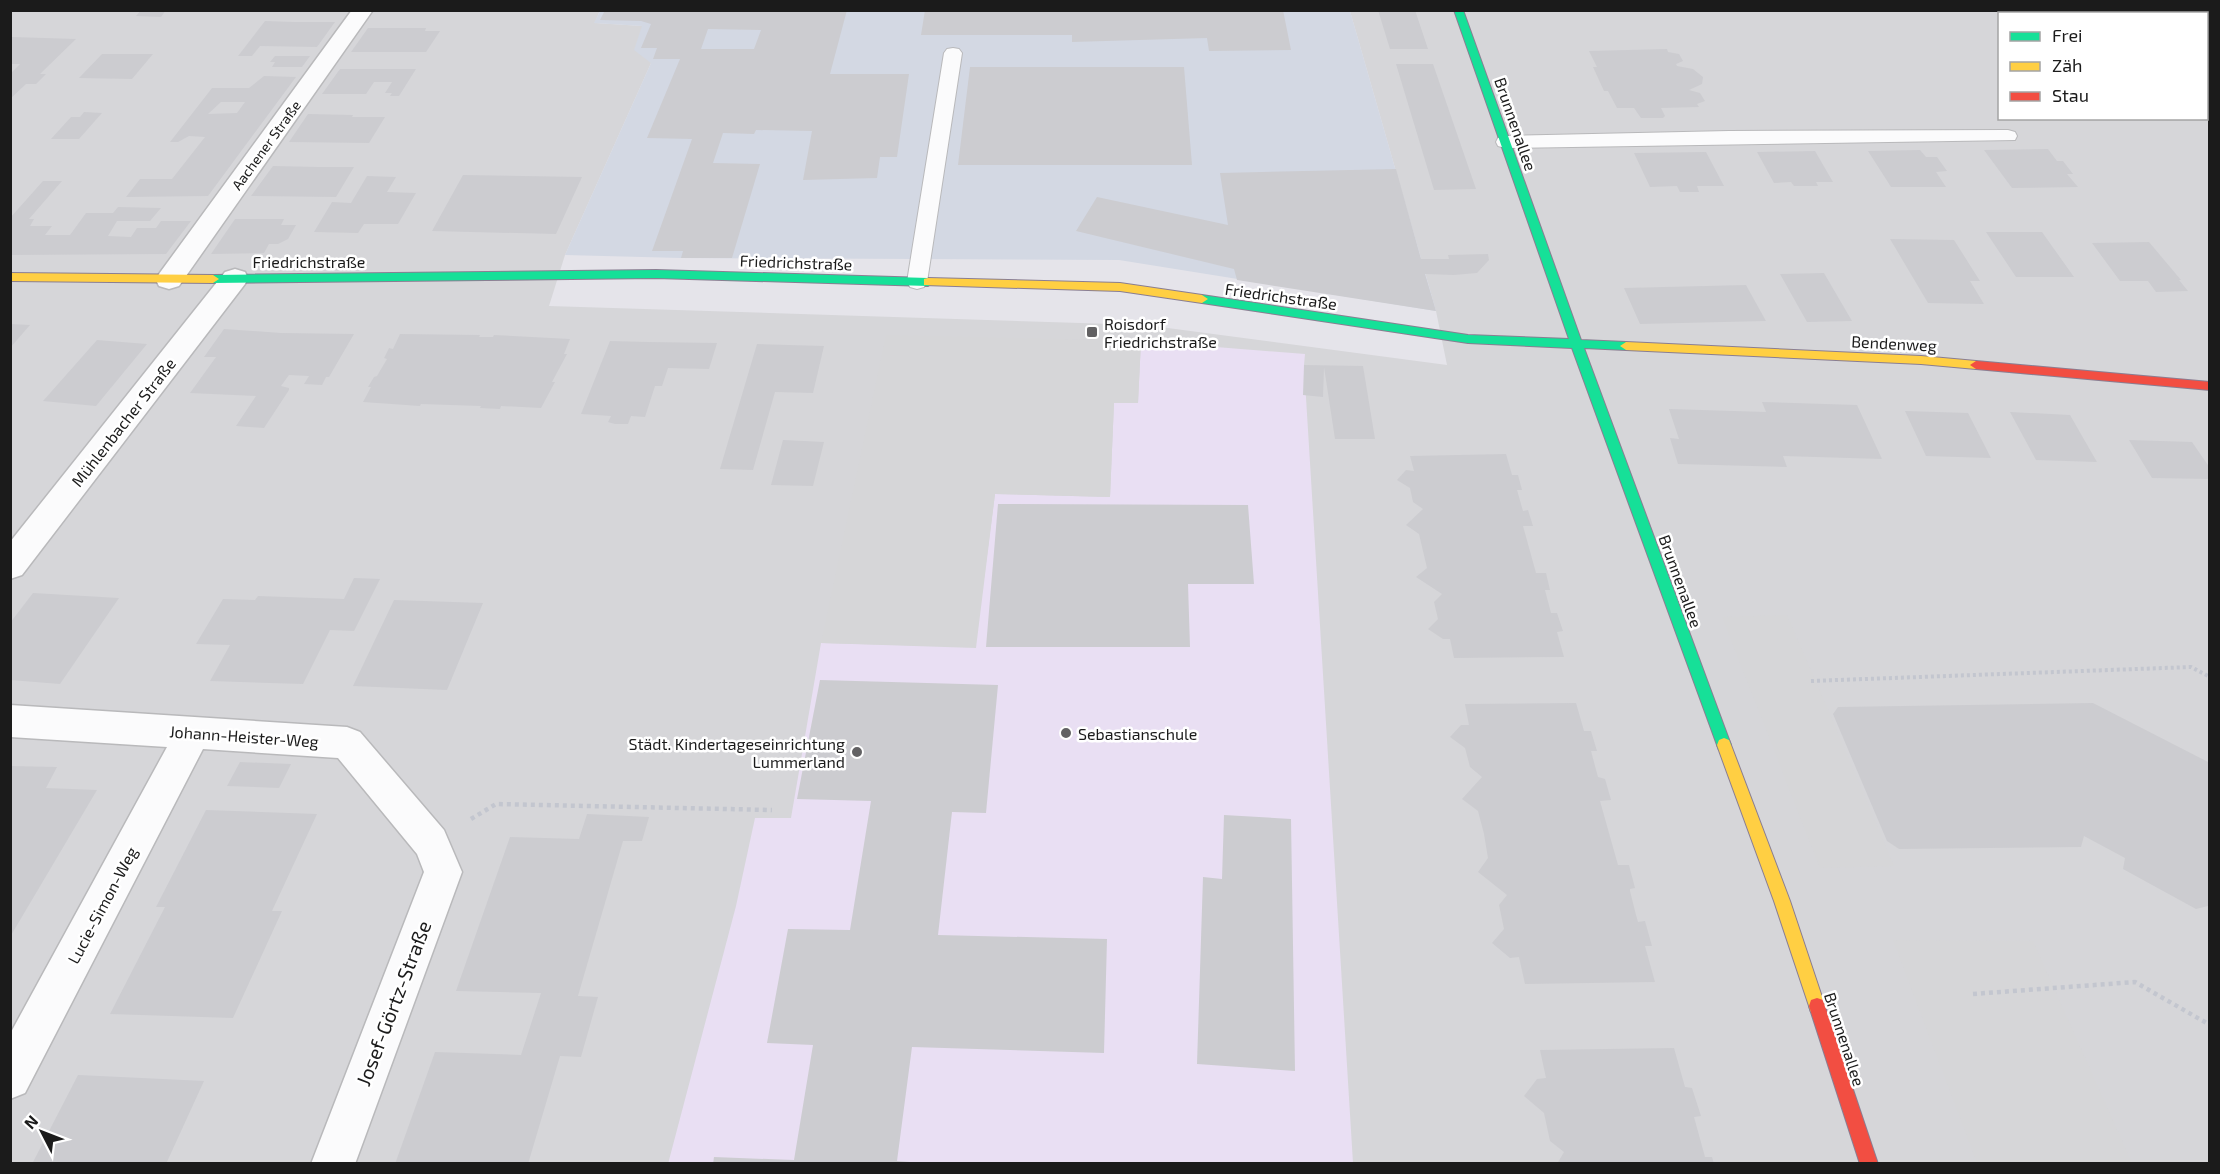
<svg xmlns="http://www.w3.org/2000/svg" width="2220" height="1174" viewBox="0 0 2220 1174" font-family="'Exo 2',sans-serif">
<style>
.residential{fill:#d6d6d9;fill-rule:evenodd}
.commercial{fill:#d3d8e3}
.education{fill:#e9dff3}
.parking{fill:#d6d6d8}
.building{fill:#ccccd0;fill-rule:evenodd}
.lines{fill:none;stroke-linecap:round;stroke-linejoin:round}
.lane-casing{stroke:#b9b9bb;stroke-width:2}
.street-casing{stroke:#b9b9bb;stroke-width:3}
.fast-casing{stroke:#8a7e92;stroke-width:2}
.slow-casing{stroke:#8a7e92;stroke-width:2}
.jam-casing{stroke:#8a7e92;stroke-width:2}
.path-far1{stroke:#c3c6cf;stroke-width:4;stroke-dasharray:3 3;stroke-linecap:butt}
.path{stroke:#c3c6cf;stroke-width:4.5;stroke-dasharray:4 4;stroke-linecap:butt}
.lane{fill:#fbfbfc;fill-rule:evenodd}
.street{fill:#fbfbfc;fill-rule:evenodd}
.fast{fill:#16e098;fill-rule:evenodd}
.slow{fill:#ffcf43;fill-rule:evenodd}
.jam{fill:#f24e42;fill-rule:evenodd}
.poi-dot{fill:#626163;stroke:#fff;stroke-width:2}
.labels{text-anchor:middle;dominant-baseline:central;stroke-width:5;stroke-linejoin:round;paint-order:stroke}
.far-street-label{font-size:14px;fill:#1b1b1b;stroke:#fff}
.street-label{font-size:16px;fill:#1b1b1b;stroke:#fff}
.poi-label{font-size:16px;fill:#1b1b1b;stroke:#fff;text-anchor:start}
.near-street-label{font-size:20px;fill:#1b1b1b;stroke:#fff}
</style>
<rect width="100%" height="100%" fill="#e5e4ea"/>
<path class="residential" d="M600,10L595,23L642,26L651,63L565,255L549,306L1145,325L1447,365L1436,311L1350,11H2209V1163H11L10,11ZM2000,14H2206V118H2000Z"/>
<path class="commercial" d="M600,11H1350L1436,311L1119,260L681,258L565,255L651,63L634,50L642,26L594,23Z"/>
<path class="education" d="M1141,341L1305,354L1304,365L1353,1163L668,1164L736,906L755,818H791L821,643L975,647L995,494L1110,497L1114,402H1138Z"/>
<path class="parking" d="M886,335L1141,341L1138,403H1114L1110,497L995,494L976,648L821,643Z
M1787,615L1830,714L1894,866L1820,868L1722,617Z
M1893,940L2033,941L2132,1163H1977Z"/>
<path class="building" d="M141,10H166L161,17L136,16Z
M605,10H847L830,74H909L897,157H880L877,178L803,180L812,131L756,130L754,134L723,133L713,163L760,164L732,258H681L683,251H652L692,139L647,138L680,59H653L657,48H641L651,24L641,21L600,20ZM708,29L761,30L754,49H701Z
M925,10H1283L1291,50L1209,51L1207,38L1072,42V35H921Z
M1378,10H1415L1428,49H1390Z
M265,21L294,22H335L317,47L260,46L252,56H238Z
M368,28H426L425,31H440L426,52H351Z
M12,37L76,39L40,74H46L36,84H26L10,99V74L20,64H10Z
M2206,43H2210V78H2206Z
M1667,49L1668,52L1679,54L1683,61L1676,64L1677,66L1693,69L1703,77L1702,84L1689,90L1700,93L1705,101L1697,104L1699,107L1661,108L1665,116L1663,118H1641L1634,108H1617L1608,91H1604L1593,67H1597L1589,51Z
M102,54H153L132,79L79,78Z
M275,56H310L302,67H272L275,62H270Z
M1396,64H1433L1476,189L1434,190Z
M970,67H1184L1192,165H958Z
M340,69H416L399,96H390L392,93H385L392,82H374L366,94H322Z
M264,76L296,77L208,196L126,197L140,179H172L205,137L189,136L178,142H170L212,88H249ZM221,102H245L237,113L208,114Z
M84,112L102,113L79,139H51L71,117H80Z
M308,114L353,115L352,117H385L369,143L289,142Z
M2048,149L2057,161H2063L2073,174H2067L2078,187L2012,188L1984,150Z
M1920,150L1926,157H1937L1947,171L1936,172L1946,187H1891L1868,151Z
M1815,151L1833,182H1816L1818,186H1794L1791,182L1774,183L1757,152Z
M1706,152L1724,186H1697L1699,192H1680L1677,186L1650,187L1634,153Z
M273,166L319,167H354L336,197L251,196Z
M1396,169L1421,259H1449L1448,255L1488,254L1489,260L1477,273L1454,275L1425,274L1436,311L1237,280L1234,269L1076,231L1097,197L1228,225L1220,173Z
M463,175L582,177L556,234L432,231Z
M367,176L396,177L387,192L416,193L398,224H364L358,233L314,232L332,202L351,203Z
M43,181H62L29,219H34L30,226H52L45,235H70L86,213H113L118,207L161,208L150,221H117L108,236L131,237L137,228H156L161,221H191L166,254L10,255V218Z
M235,219H284L281,225H296L288,239L278,244H269L264,253L211,254Z
M1986,232H2042L2074,277H2016Z
M1890,239L1954,240L1980,281H1970L1984,304L1928,303Z
M2149,242L2181,280H2179L2188,291L2156,292L2148,281H2120L2092,243Z
M1824,273L1852,321L1807,322L1780,274Z
M1746,285L1766,321L1640,324L1624,288Z
M10,324L30,325L10,348Z
M224,329L281,333L354,334L329,377H326L322,385L304,384L309,376L289,375L281,386L289,388V390L264,428L236,426L256,396L190,393L216,357H204Z
M400,334L480,335L479,337H493L494,335L570,339L564,354H567L552,382H555L541,408L501,406L500,409L480,408L481,406L421,404L420,406L363,402L371,387H368L374,377L377,376L387,359L384,358L389,348L393,349Z
M97,340L147,344L96,406L43,401Z
M610,341L648,342L717,343L709,369L668,368L662,386H655L645,417L631,416L628,424H615L608,422L611,416L581,414Z
M757,344L824,346L813,393L775,392L753,470L720,469Z
M1304,365L1363,366L1375,439H1335L1324,367L1323,397L1303,395Z
M1762,402L1857,405L1882,459L1783,456L1787,467L1678,464L1670,438L1679,439L1669,409L1766,412Z
M1905,411L1968,413L1991,458L1926,456Z
M2010,412L2070,415L2097,462L2036,460Z
M783,440L824,442L813,486L771,485Z
M2129,440L2192,442L2210,468V479L2152,478Z
M1506,454L1512,475H1518L1522,490H1517L1523,511L1528,510L1533,526H1523L1536,573H1546L1550,590H1545L1551,613H1557L1563,631L1557,632L1564,657L1454,658L1450,639H1443L1428,629L1438,619L1434,602L1442,594L1416,577L1427,568L1419,534L1406,525L1423,509L1413,502L1410,488L1397,480L1406,470L1414,471L1410,456Z
M998,504L1248,505L1254,584H1188L1190,647H986Z
M354,578L380,579L354,631L330,630L303,684L210,681L230,645L196,644L223,599L255,600L258,596L344,599Z
M33,593L119,598L60,684L10,680V623Z
M394,600L483,603L447,690L353,686Z
M820,680L998,685L986,813L952,812L938,935L1107,939L1104,1053L912,1047L897,1161L910,1162V1164H713L714,1157L794,1160L813,1045L767,1043L788,929L850,930L871,801L797,799Z
M1576,703L1584,731H1591L1597,751H1591L1598,777L1605,779L1611,800L1600,801L1618,865H1629L1635,888L1630,889V891L1636,915L1638,922L1645,921L1652,946H1645L1655,982L1525,984L1519,957L1510,958L1492,943L1504,929L1499,905L1507,895L1478,872L1488,858L1484,834L1478,811L1462,799L1482,777L1470,767L1465,748L1450,737L1461,725H1469L1465,704Z
M2093,703L2210,763L2208,906L2196,909L2123,869L2125,858L2084,836L2081,847L1899,849L1887,841L1833,714L1838,707Z
M240,762L291,764L279,788L227,786Z
M10,766L57,767L46,788L97,790L10,937Z
M206,810L317,814L272,911H282L233,1018L110,1014L165,907H156Z
M587,814L649,817L642,841H623L578,996L598,997L581,1057L560,1056L528,1164H395L435,1052L521,1055L541,993L456,991L510,837L579,839Z
M1224,815L1291,819L1295,1071L1197,1064L1203,877L1222,879Z
M1674,1048L1685,1087L1692,1088L1701,1116L1694,1117L1705,1157H1712L1714,1164H1557L1564,1152L1550,1141L1544,1113L1524,1096L1537,1079L1546,1078L1540,1050Z
M78,1075L204,1081L166,1164H32Z"/>
<g class="lines">
<defs>
<path id="lane" d="M953,48L959,49L962,53L927,282L924,287L917,289L910,287L907,282L944,53L947,49Z
M2008,130L2015,132L2017,136L2015,140L1505,148L1498,146L1496,142L1498,138L1505,136L1729,131Z"/>
<path id="street" d="M352,10H373L179,286L169,289L159,286L156,280L159,274Z
M2210,13V27H2206V14Z
M235,269L245,272L248,278L245,284L22,575L10,579V542L225,272Z
M10,705L347,727L360,732L444,830L462,872L355,1164H311L424,872L417,854L338,758L203,749L25,1093L10,1099V1034L167,747L10,737Z"/>
<path id="fast" d="M1454,10H1463L1581,340L1626,342L1632,346L1626,350L1584,348L1731,745L1729,750L1724,752L1719,750L1717,745L1572,348L1468,343L1202,303L1196,299L1202,295L1468,335L1569,339Z
M656,270L928,278L934,282L928,286L656,278L213,283L207,279L213,275Z"/>
<path id="slow" d="M10,273L213,275L219,279L213,283L10,281Z
M928,278L1120,283L1202,295L1208,299L1202,303L1120,291L924,285V279Z
M1626,342L1921,356L1976,361L1982,365L1976,369L1921,364L1626,350L1620,346Z
M1724,738L1729,740L1731,745L1790,901L1825,1006L1823,1012L1817,1014L1811,1012L1774,901L1717,745L1719,740Z"/>
<path id="jam" d="M1976,361L2210,382V390L1976,369L1970,365Z
M1817,998L1823,1000L1825,1006L1878,1164H1860L1809,1006L1811,1000Z"/>
</defs>
<use href="#lane" class="lane-casing"/>
<use href="#street" class="street-casing"/>
<use href="#fast" class="fast-casing"/>
<use href="#slow" class="slow-casing"/>
<use href="#jam" class="jam-casing"/>
<path class="path-far1" d="M1811,681L2191,667L2210,677"/>
<path class="path" d="M471,819L496,804L772,810
M1973,994L2135,982L2210,1025"/>
<use href="#lane" class="lane"/>
<use href="#street" class="street"/>
<use href="#fast" class="fast"/>
<use href="#slow" class="slow"/>
<use href="#jam" class="jam"/>
</g>
<g class="poi-dot">
<rect x="1086" y="326" width="12" height="12" rx="3"/>
<circle cx="1066" cy="733" r="6"/>
<circle cx="857" cy="752" r="6"/>
</g>
<g class="labels">
<g class="far-street-label">
<text transform="translate(266 145) rotate(-54)">Aachener Straße</text>
</g>
<g class="street-label">
<text transform="translate(1516 124) rotate(71)">Brunnenallee</text>
<text x="309" y="261">Friedrichstraße</text>
<text transform="translate(796 262) rotate(2)">Friedrichstraße</text>
<text transform="translate(1281 296) rotate(8)">Friedrichstraße</text>
<text transform="translate(1894 343) rotate(3)">Bendenweg</text>
<text transform="translate(123 422) rotate(-52)">Mühlenbacher Straße</text>
<text transform="translate(1681 581) rotate(70)">Brunnenallee</text>
<text transform="translate(244 736) rotate(4)">Johann-Heister-Weg</text>
<text transform="translate(102 905) rotate(-62)">Lucie-Simon-Weg</text>
<text transform="translate(1845 1039) rotate(72)">Brunnenallee</text>
</g>
<g class="poi-label">
<text x="1104" y="323">Roisdorf<tspan x="1104" dy="18">Friedrichstraße</tspan></text>
<text x="1078" y="733">Sebastianschule</text>
<text x="845" y="743" text-anchor="end">Städt. Kindertageseinrichtung<tspan x="845" dy="18">Lummerland</tspan></text>
</g>
<g class="near-street-label">
<text transform="translate(393 1003) rotate(-69)">Josef-Görtz-Straße</text>
</g>
</g>
<rect width="2220" height="1174" fill="none" stroke="#1b1b1b" stroke-width="24"/>
<rect x="1998" y="12" width="210" height="108" fill="#ffffff" stroke="#a4a4a4" stroke-width="1.5"/>
<rect x="2010" y="32" width="30" height="9" fill="#16e098" stroke="#a4a4a4" stroke-width="1.5"/>
<text x="2052" y="42" font-size="18" fill="#1b1b1b">Frei</text>
<rect x="2010" y="62" width="30" height="9" fill="#ffcf43" stroke="#a4a4a4" stroke-width="1.5"/>
<text x="2052" y="72" font-size="18" fill="#1b1b1b">Zäh</text>
<rect x="2010" y="92" width="30" height="9" fill="#f24e42" stroke="#a4a4a4" stroke-width="1.5"/>
<text x="2052" y="102" font-size="18" fill="#1b1b1b">Stau</text>
<g transform="translate(42 1132) rotate(312)" stroke="#ffffff" stroke-width="4.5" paint-order="stroke">
<path d="M0-4.5L10 22L0 15L-10 22Z" fill="#1b1b1b"/>
<text y="-9" font-size="16" font-weight="bold" text-anchor="middle" fill="#1b1b1b">N</text>
</g>
</svg>
